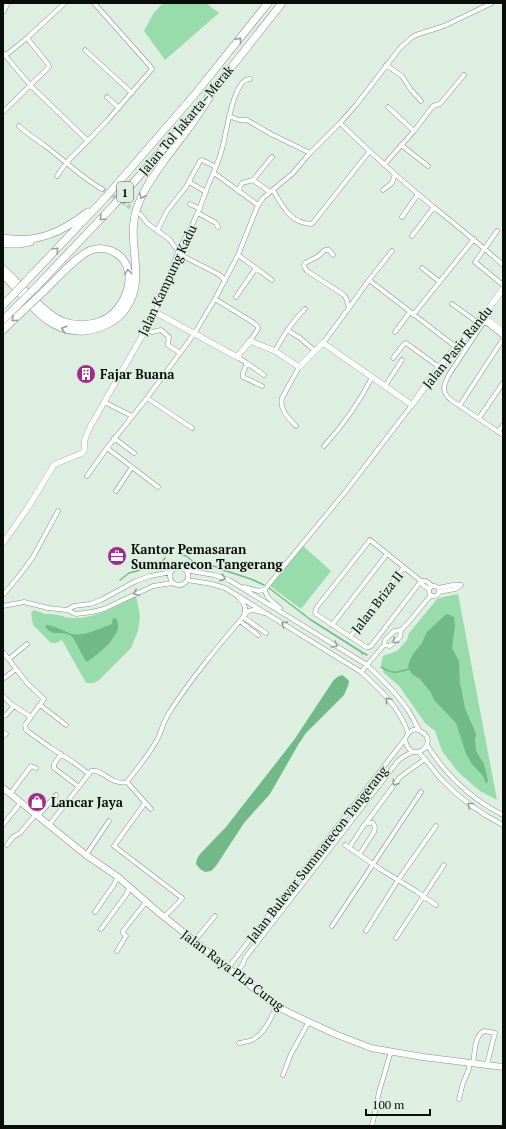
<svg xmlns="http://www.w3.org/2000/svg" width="506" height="1129" viewBox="0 0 506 1129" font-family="'PT Serif',serif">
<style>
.green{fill:#99dcac}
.water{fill:#71ba87}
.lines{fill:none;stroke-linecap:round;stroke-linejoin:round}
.stream{stroke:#71ba87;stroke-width:1.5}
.street-tunnel{stroke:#becdc1;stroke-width:4;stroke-dasharray:4 2;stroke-linecap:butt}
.street-casing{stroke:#849488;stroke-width:5}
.secondary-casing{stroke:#849488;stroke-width:6}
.primary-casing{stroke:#849488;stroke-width:7}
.highway-casing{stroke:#849488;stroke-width:8}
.street{stroke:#fff;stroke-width:4}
.secondary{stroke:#fff;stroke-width:5.5}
.primary{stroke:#fff;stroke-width:6}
.highway{stroke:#fff;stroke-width:7}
.highway-bridge-casing{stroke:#849488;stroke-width:8;stroke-linecap:butt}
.highway-bridge{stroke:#fff;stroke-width:7}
.oneway{stroke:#9c9e9d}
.labels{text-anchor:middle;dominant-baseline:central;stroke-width:3;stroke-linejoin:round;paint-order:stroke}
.shield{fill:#deefe2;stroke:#48514a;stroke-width:1}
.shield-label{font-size:12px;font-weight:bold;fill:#080d09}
.street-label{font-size:13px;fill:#080d09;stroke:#deefe2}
.poi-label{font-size:13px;font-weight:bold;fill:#080d09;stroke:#deefe2;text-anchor:start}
</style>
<rect width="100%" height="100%" fill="#deefe2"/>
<path class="green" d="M163,3H206L219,13L165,60L144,31L153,14Z
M302,545L331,571L301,609L270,586Z
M458,594L497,800L480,791L458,772L442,751L435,731L425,723L399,686L384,673L381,664L383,656L397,651L407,640L409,633L437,599L443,597Z
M136,596L140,616L138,631L131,648L98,681L93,683H86L62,640L56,643H51L33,625L31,613L34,610C38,611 42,613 45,614C50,614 54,614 58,615C63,616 67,618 73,618C95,619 117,606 136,596Z"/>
<path class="water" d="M448,614L454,617L455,625L452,648L459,661L460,683L465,708L476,734L475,741L476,751L484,764L488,781L486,784L483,776L472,764L466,754L456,723L434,700L431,693L420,679L412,674L409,669L408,665L413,654L422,643L424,638L427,632L445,615Z
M113,618L117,619C117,622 119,625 118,628C115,641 97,655 87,662C81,656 76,639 70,635C61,631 49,637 45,625C55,625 62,631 72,634C83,637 101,628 112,624Z
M342,675L345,677L349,681L348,686L344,695L306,733L298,745L270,794L244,823L216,866L211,871L205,872L200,869L196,864L197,859L200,854L226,827L294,740L333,681L337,677Z"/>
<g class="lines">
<path class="stream" d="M179,554L186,556L194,562L217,567L223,570L251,579L264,585
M120,580L124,577L129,573L133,572L160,564L165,558
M269,588L311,620L363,653
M362,654L363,653L367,655
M381,667C392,674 396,673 409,669"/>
<path class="street-tunnel" d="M102,189L136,211"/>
<defs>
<path id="street" d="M3,12L7,5L5,3
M85,50L132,93
M3,53L30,85L88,141
M6,55L27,38L65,3
M386,65L402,76L411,90L421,101
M107,97L119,108
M388,107L414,131
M3,112L49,67L48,64L27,38
M229,116L239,120H247L271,134L310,153
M340,123C373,155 406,185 441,213C462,230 483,247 503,265
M19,126C27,134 36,139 44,145C64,160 81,177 102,189
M401,145L428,166
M384,165L414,131L433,106L440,104L464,75
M214,173L258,205
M57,176L66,163L107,121L152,69L150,66L94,3
M253,180L270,192
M189,182L206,192
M273,190C283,207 290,223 312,224L369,152
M383,190L392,183L395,174
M238,191L242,183L253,180L272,157
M190,204L200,209
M198,213L216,223L218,227
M140,214L148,224L169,239L181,255L216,273L221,276L225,281
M402,217L418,194
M157,231L167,211L186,187L200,161L202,160L216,167
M497,231L475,262L503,285
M412,236L434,207
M392,251L369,280L456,347
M238,255L272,280
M422,268L440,282
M236,297L256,268
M215,299L254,323L258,327V329L250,341
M452,304L477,322
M349,308L369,280
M155,312C158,302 162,294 166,284C170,274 173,263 178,253C182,242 189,233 193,223C199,210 204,197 209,183C214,172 219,161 222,149C226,136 233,78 250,79
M413,315L474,239
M146,329L152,332L161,330L169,337L168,343V345L180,353
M287,330L300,338L315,351
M395,332L410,312
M503,336L487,323H483L450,373C444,384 440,391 451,400L503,435
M323,343L349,308L346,298L344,295L307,271L305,268L304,265L305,263L317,257L325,250H329L333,255
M275,351C283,336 292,321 305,309
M237,357L247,363L243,373V377L262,386
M393,358L404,344L406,343L439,367
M247,363L264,375
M385,386L402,360
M147,398L192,428
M104,402L132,416
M460,405L503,339
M479,418L503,383
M296,426C289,418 279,410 282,398L299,367
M498,432L503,425
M114,438L134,453
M324,446C344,424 359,404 372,377
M107,448L158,487
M87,476L107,448L147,398L194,334L215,299L238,255L258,205L263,198L292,174L310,153L340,123L356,105L400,48L411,38L416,35L444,26L492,3
M116,491L132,467
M170 576a9 9 0 1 1 18 0a9 9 0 1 1-18 0Z
M185,570L214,575L229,580L367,665C382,679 396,693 408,710C412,716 415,723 419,730
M187,580L212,584L225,588L361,672C380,689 400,708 408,733
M421,581L371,646L369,647H366L316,614L315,612L317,607L370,540L421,581H426L432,586
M421,581L423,585L429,589
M429 591a5 5 0 1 1 10 0a5 5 0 1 1-10 0Z
M244,587L259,591L265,589L346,491L412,405
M438,588L453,585H461
M265,589C265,597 274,603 280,608
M439,592L455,589L461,585
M3,595L19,576L33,557L58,511
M237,596C243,603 247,605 244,615
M3,606L24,602L48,608L67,610L76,614L92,612L104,609L153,586L173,583
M67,610L74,606L90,604L101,600L136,581L150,576L171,572
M243,617L266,633
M240,621L258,635
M332,625L387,554
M350,637L404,567
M384,645L390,646L400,637L401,630
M3,652L27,683L44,699L25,725L26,730L51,748L73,762L89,774
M9,659L27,644
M361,672L384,645L385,640L394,631L401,630L408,623L431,595
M3,679L16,669
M3,696L11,704L31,717
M40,705L66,725
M3,716L6,715L14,706
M3,732L6,734L3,737
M427,745C446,775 471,799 503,815
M418,752C427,760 433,770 441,779C459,798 479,813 503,825
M61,754L54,764V768L79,787
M127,782L151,809
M10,794L31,766L36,768
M145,803L114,846L182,898L178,903L164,917
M38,816L56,795
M366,823L400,777L425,759
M3,825L21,802
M49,825L91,771C102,768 111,786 127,782C138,767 151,753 159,736C162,728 164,721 169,713C192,677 220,644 248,611L253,610L268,614
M7,845L13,837L20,833L36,814
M345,845L380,869L416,891L436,905
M349,848L364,825L366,823H373L375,827L374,832L359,855
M86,855L109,821
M95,912L113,886L118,877
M332,926L421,792
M101,929L126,895L130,887
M366,931L398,880L436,826
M396,938L444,865
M193,940L197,938L215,916
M117,951L126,936L123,933V931L146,902
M228,968L405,739C408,732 414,726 422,732C440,743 410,767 405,739
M235,974L243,964L245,958L398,761L403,757L412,752
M239,1043C243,1042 248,1042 252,1040C264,1034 272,1017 276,1006
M473,1063C475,1053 474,1036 484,1031L495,1033L487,1064
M283,1075L291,1054L308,1023
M459,1099L463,1083L469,1069V1062
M372,1126L379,1092L391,1051"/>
<path id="secondary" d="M483,316L503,332
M3,543L27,509L54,465L58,463L82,453L84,451L85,439L90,427L146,329L155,312L237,357L250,341L275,351L299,367L323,343L412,405L439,367L483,316L503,289"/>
<path id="primary" d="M3,788L86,855L118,877L158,912L253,988L276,1006L294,1015L335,1034L371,1048L423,1057L503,1067"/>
<path id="highway" d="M208,97L282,3
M3,238C37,244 62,232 88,212
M3,244H19L30,242
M3,269C19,283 43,313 62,321C75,326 88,326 101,321C127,311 143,265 112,251C105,248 97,248 91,250C76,256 55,281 43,292
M3,275C27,297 43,330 78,331C90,332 100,328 110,323C123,316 133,301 135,286C139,259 127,233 138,205C144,189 154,175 164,161C180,139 198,118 211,94
M29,278L105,198L196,93L268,3
M36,287L113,206L195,112
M3,305L11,297
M3,320L18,305
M3,330L25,309"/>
</defs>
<use href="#street" class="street-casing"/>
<use href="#secondary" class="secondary-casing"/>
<use href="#primary" class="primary-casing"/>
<use href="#highway" class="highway-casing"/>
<use href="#street" class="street"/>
<use href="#secondary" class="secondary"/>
<use href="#primary" class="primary"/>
<use href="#highway" class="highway"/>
<defs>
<path id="highway-bridge" d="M11,297L29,278
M18,305L36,287
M25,309L43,292"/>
</defs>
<use href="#highway-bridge" class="highway-bridge-casing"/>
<use href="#highway-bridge" class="highway-bridge"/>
</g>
<defs><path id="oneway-chevron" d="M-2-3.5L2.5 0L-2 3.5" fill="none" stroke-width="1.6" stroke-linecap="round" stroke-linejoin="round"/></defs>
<g class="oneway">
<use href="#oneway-chevron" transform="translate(239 40) rotate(-51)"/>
<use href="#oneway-chevron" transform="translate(142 196) rotate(115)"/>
<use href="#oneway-chevron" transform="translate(102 218) rotate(134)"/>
<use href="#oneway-chevron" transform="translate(56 250) rotate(-47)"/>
<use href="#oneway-chevron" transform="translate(128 272) rotate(-98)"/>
<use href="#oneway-chevron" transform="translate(14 319) rotate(137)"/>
<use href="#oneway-chevron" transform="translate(64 329) rotate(-162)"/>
<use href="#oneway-chevron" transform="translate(223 578) rotate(19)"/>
<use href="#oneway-chevron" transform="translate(136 593) rotate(155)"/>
<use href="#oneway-chevron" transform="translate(284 624) rotate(-148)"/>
<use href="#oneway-chevron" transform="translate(395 641) rotate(138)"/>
<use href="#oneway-chevron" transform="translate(335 645) rotate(32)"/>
<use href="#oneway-chevron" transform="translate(388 700) rotate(-128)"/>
<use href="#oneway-chevron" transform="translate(395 783) rotate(127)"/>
<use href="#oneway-chevron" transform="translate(470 805) rotate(-142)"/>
</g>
<defs>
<symbol id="building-disc" viewBox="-11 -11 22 22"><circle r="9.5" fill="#9e2d8a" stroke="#deefe2"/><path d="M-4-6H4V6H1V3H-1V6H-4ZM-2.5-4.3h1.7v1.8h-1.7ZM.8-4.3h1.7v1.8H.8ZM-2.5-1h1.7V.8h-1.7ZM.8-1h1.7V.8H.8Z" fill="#fff"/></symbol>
<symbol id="office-disc" viewBox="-11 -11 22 22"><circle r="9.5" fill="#9e2d8a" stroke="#deefe2"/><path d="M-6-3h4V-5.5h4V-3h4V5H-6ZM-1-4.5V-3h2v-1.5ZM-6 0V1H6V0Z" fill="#fff"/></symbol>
<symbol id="shop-disc" viewBox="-11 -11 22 22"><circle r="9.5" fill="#9e2d8a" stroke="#deefe2"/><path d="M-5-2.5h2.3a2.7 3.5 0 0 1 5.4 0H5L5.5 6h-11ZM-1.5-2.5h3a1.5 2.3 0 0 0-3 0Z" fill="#fff"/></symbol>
</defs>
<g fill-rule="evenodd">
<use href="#building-disc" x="75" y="363" width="22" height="22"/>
<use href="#office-disc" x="106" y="545" width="22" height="22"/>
<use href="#shop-disc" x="26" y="791" width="22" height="22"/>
</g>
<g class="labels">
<rect class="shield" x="117" y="182" width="16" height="20" rx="3"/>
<g class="shield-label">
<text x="125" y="192">1</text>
</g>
<g class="street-label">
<text transform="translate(186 120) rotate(-50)">Jalan Tol Jakarta–Merak</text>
<text transform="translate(167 280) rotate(-65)">Jalan Kampung Kadu</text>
<text transform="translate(457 347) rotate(-51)">Jalan Pasir Randu</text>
<text transform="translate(377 602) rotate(-52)">Jalan Briza II</text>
<text transform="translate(317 854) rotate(-52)">Jalan Bulevar Summarecon Tangerang</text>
<text transform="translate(233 970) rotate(37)">Jalan Raya PLP Curug</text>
</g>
<g class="poi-label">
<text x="100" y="374">Fajar Buana</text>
<text x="131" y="549">Kantor Pemasaran<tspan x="131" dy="15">Summarecon Tangerang</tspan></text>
<text x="51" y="802">Lancar Jaya</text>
</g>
</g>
<rect width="506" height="1129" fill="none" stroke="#080d09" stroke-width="8"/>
<path d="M366 1109v6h64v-6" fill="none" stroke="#080d09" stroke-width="2"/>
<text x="372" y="1109" font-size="12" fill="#080d09" stroke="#deefe2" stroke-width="3" paint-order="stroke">100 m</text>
</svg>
